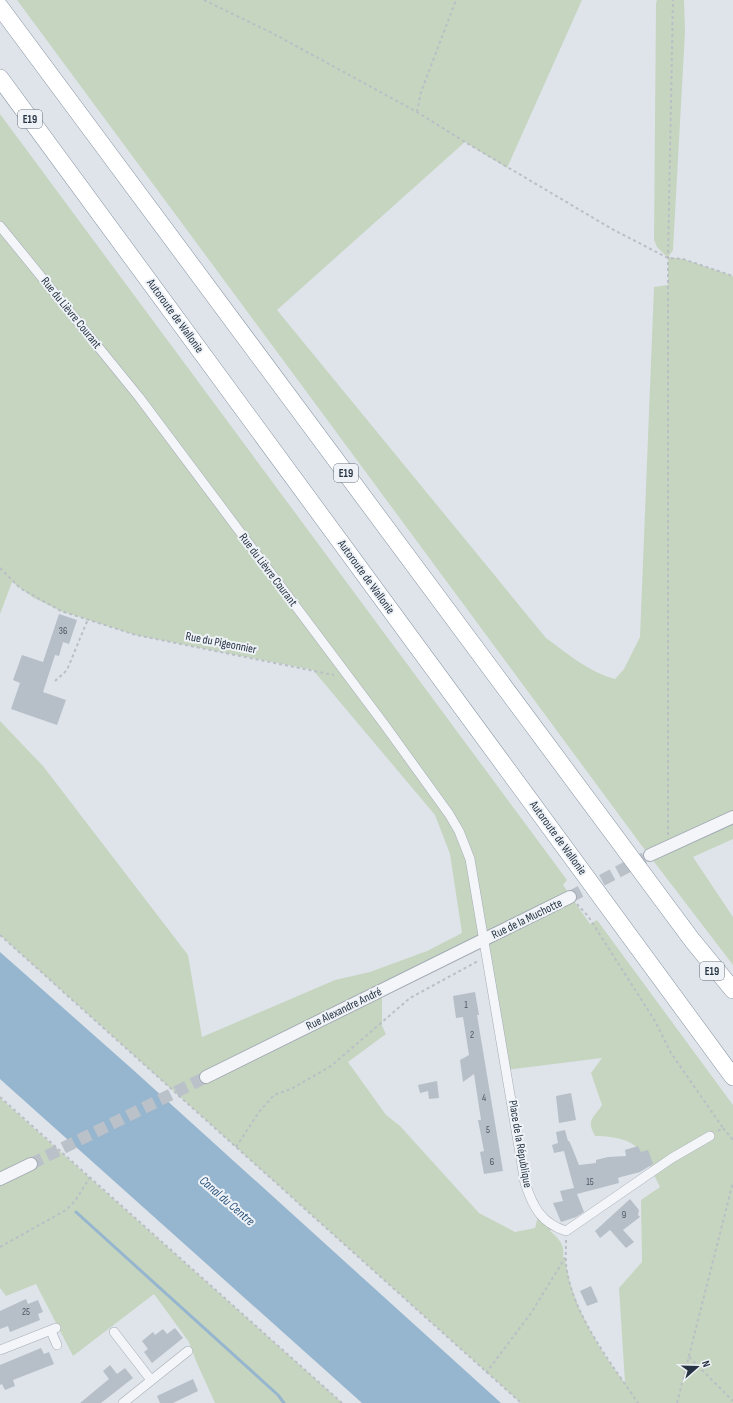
<svg xmlns="http://www.w3.org/2000/svg" width="733" height="1403" viewBox="0 0 733 1403" font-family="'Sofia Sans Condensed',sans-serif">
<style>
.green{fill:#c6d5c0;fill-rule:evenodd}
.water{fill:#96b5ce}
.lines{fill:none;stroke-linecap:round;stroke-linejoin:round}
.stream{stroke:#96b5ce;stroke-width:3}
.building{fill:#b6bec8}
.tertiary-tunnel{stroke:#bac1c9;stroke-width:12;stroke-dasharray:12 6;stroke-linecap:butt}
.minor-casing{stroke:#a4abb5;stroke-width:10}
.tertiary-casing{stroke:#a4abb5;stroke-width:14}
.motorway-casing{stroke:#8593a3;stroke-width:18}
.path{stroke:#babfc5;stroke-width:2;stroke-dasharray:3 3;stroke-linecap:butt}
.minor{stroke:#f3f5f8;stroke-width:9}
.tertiary{stroke:#f3f5f8;stroke-width:12}
.motorway{stroke:#fff;stroke-width:17}
.labels{text-anchor:middle;dominant-baseline:central;stroke-width:4;stroke-linejoin:round;paint-order:stroke}
.number-label{font-size:10px;fill:#4a5664}
.shield{fill:#eff3f7;stroke:#626d79;stroke-width:1}
.shield-label{font-size:11px;font-weight:bold;fill:#263343}
.street-label{font-size:12px;fill:#263343;stroke:#eff3f7}
.water-label{font-size:13px;font-style:italic;fill:#2c557c;stroke:#eff3f7}
</style>
<rect width="100%" height="100%" fill="#dfe4ea"/>
<path class="green" d="M17,0H582L507,168L465,142L277,310L546,638C568,654 589,672 615,679L624,669L640,637L654,287L668,285V258L657,247L654,240L656,3L657,0H684L685,32L673,250L668,257L683,259L733,276V839L693,857L733,917V965L642,846Z
M0,114L567,880L563,885L590,924L597,920L733,1105V1403H521L0,935V721L43,766L188,955L202,1037L335,980L370,972L427,951L462,933L450,854L435,815L313,670L136,635L61,611L34,598L12,582L0,614ZM483,941L506,1070L602,1058L591,1073L602,1105C593,1119 586,1120 595,1136C640,1137 642,1150 660,1187L641,1200L642,1262L619,1288L625,1383C599,1351 569,1299 565,1257H563C565,1244 559,1239 550,1231L554,1227L539,1213L535,1228L515,1232L479,1213L400,1126L386,1115L348,1062L386,1034L382,1026V990Z
M0,1098L342,1403H215L196,1361L189,1342L154,1294L73,1356L36,1284L6,1296L0,1288Z"/>
<path class="water" d="M0,952L131,1068L501,1403H362L0,1079Z"/>
<g class="lines">
<path class="stream" d="M76,1212L278,1395L284,1403"/>
</g>
<path class="building" d="M59,614L77,620L69,644L63,642L59,656L55,655L43,692L66,700L57,725L11,709L20,683L13,680L22,655L43,662Z
M475,992L479,1015H477L503,1171L484,1174L480,1152L484,1151L478,1120H481L474,1074L463,1082L460,1060L469,1055L463,1017L456,1018L453,996Z
M437,1081L439,1098L429,1099L428,1091L420,1093L418,1085Z
M571,1093L576,1120L559,1123L556,1096Z
M565,1130L568,1141H569L571,1145L579,1165L596,1163V1160L608,1157L626,1156L625,1150L638,1146L641,1152L648,1150L653,1164L640,1172L621,1177L618,1178L619,1183L577,1194L584,1212L576,1217L561,1222L553,1203L563,1201L560,1191L574,1188L564,1151L554,1153L552,1145L558,1143L556,1132Z
M630,1199L639,1210L638,1215L640,1217L623,1230L634,1242L626,1248L610,1230L600,1238L595,1231Z
M591,1286L598,1302L587,1306L580,1291Z
M26,1299L28,1304L38,1300L43,1312L38,1314L40,1320L10,1332L8,1326L0,1329V1311Z
M175,1328L183,1338L152,1363L144,1352L148,1349L142,1341L153,1332L155,1335L163,1329L167,1334Z
M41,1348L44,1354L49,1352L54,1364L13,1380L15,1386L5,1390L2,1384L0,1385V1365Z
M110,1365L117,1374L125,1368L133,1378L101,1403H80L109,1379L103,1371Z
M193,1379L198,1391L173,1403H160L157,1396Z"/>
<g class="lines">
<path class="tertiary-tunnel" d="M570,897L650,855
M31,1164L206,1077"/>
<defs>
<path id="minor" d="M0,226L139,397L384,724L449,814L459,831L470,859L525,1183C533,1207 541,1223 566,1231L672,1158L710,1136
M51,1331L57,1345
M114,1332L151,1380
M0,1350L56,1328
M123,1403L188,1351"/>
<path id="tertiary" d="M650,855L733,817
M206,1077L570,897
M0,1179L31,1164"/>
<path id="motorway" d="M0,7L692,940L733,990
M0,78L733,1077"/>
</defs>
<use href="#minor" class="minor-casing"/>
<use href="#tertiary" class="tertiary-casing"/>
<use href="#motorway" class="motorway-casing"/>
<path class="path" d="M204,0L274,34L417,112L465,142L612,229L668,258L683,259L733,276
M417,112L421,92L456,0
M0,568L20,588L61,611L136,635L334,675
M55,681L67,670L88,619
M668,835V258L673,0
M577,904L588,916L655,1021L671,1053L723,1128
M0,935L521,1403
M0,1097L342,1403
M718,1131L723,1128L733,1140
M236,1147L259,1112L274,1095L291,1089L331,1066L410,998L478,961
M566,1240C566,1250 565,1261 567,1271C575,1318 612,1364 638,1403
M0,1247L66,1210L75,1201L90,1177
M689,1357L733,1401
M486,1373L531,1313L565,1258
M677,1403L733,1182"/>
<use href="#minor" class="minor"/>
<use href="#tertiary" class="tertiary"/>
<use href="#motorway" class="motorway"/>
</g>
<g class="labels">
<g class="number-label">
<text x="63" y="631">36</text>
<text x="466" y="1005">1</text>
<text x="472" y="1035">2</text>
<text x="484" y="1098">4</text>
<text x="488" y="1130">5</text>
<text x="492" y="1162">6</text>
<text x="590" y="1182">15</text>
<text x="624" y="1215">9</text>
<text x="26" y="1312">25</text>
</g>
<g class="shield">
<rect x="18" y="110" width="24" height="18" rx="3"/>
<rect x="334" y="464" width="24" height="18" rx="3"/>
<rect x="700" y="962" width="24" height="18" rx="3"/>
</g>
<g class="shield-label">
<text x="30" y="119">E19</text>
<text x="346" y="473">E19</text>
<text x="712" y="971">E19</text>
</g>
<g class="street-label">
<text transform="translate(71 313) rotate(51)">Rue du Lièvre Courant</text>
<text transform="translate(175 316) rotate(54)">Autoroute de Wallonie</text>
<text transform="translate(268 570) rotate(53)">Rue du Lièvre Courant</text>
<text transform="translate(366 577) rotate(54)">Autoroute de Wallonie</text>
<text transform="translate(221 643) rotate(11)">Rue du Pigeonnier</text>
<text transform="translate(558 838) rotate(54)">Autoroute de Wallonie</text>
<text transform="translate(527 919) rotate(-26)">Rue de la Muchotte</text>
<text transform="translate(344 1009) rotate(-26)">Rue Alexandre André</text>
<text transform="translate(520 1144) rotate(80)">Place de la République</text>
</g>
<g class="water-label">
<text transform="translate(227 1201) rotate(41)">Canal du Centre</text>
</g>
</g>
<g transform="translate(697 1367) rotate(70)" stroke="#eff3f7" stroke-width="3" paint-order="stroke">
<path d="M0-3L7 15L0 10L-7 15Z" fill="#263343"/>
<text y="-6" font-size="11" font-weight="bold" text-anchor="middle" fill="#263343">N</text>
</g>
</svg>
